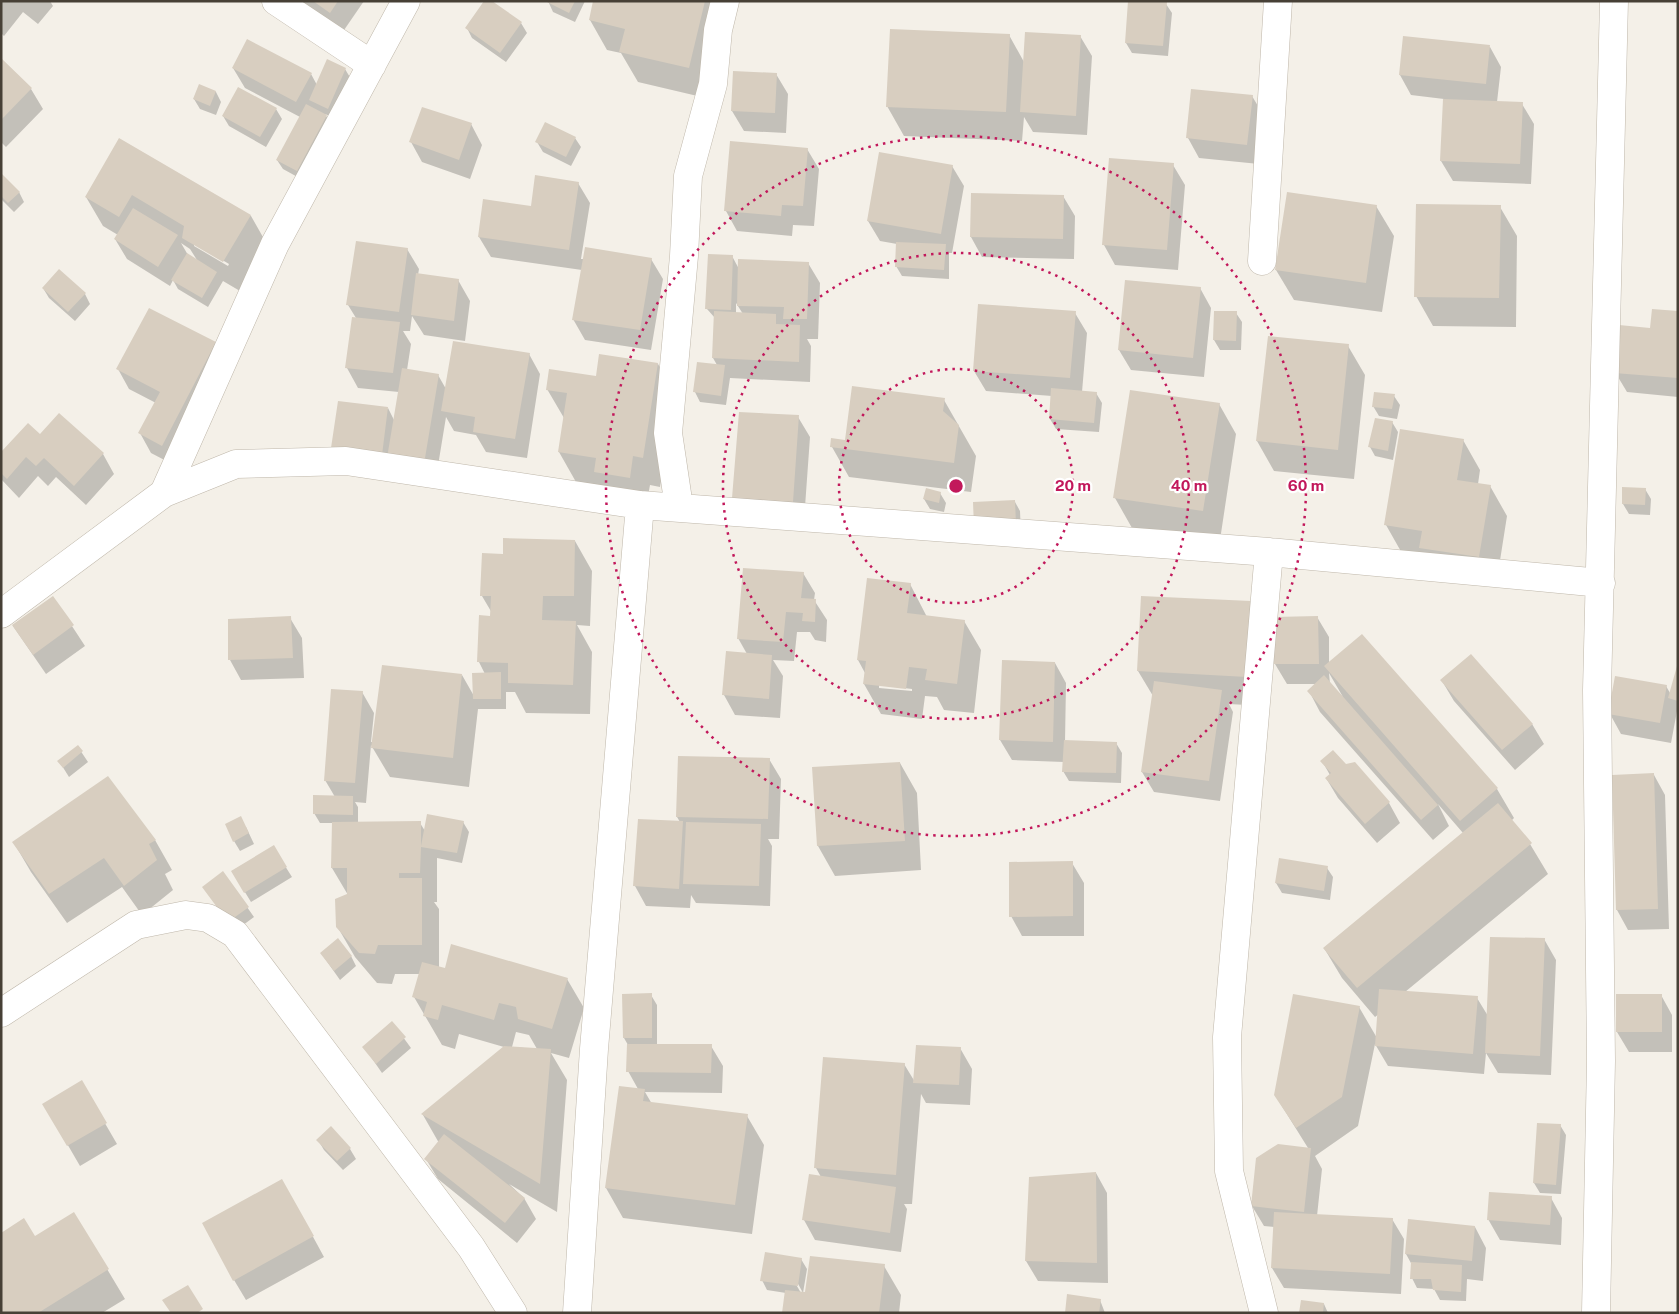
<svg xmlns="http://www.w3.org/2000/svg" width="1679" height="1314" viewBox="0 0 1679 1314" font-family="'Public Sans',sans-serif">
<style>
.shadow{fill:#0003;fill-rule:evenodd}
.building{fill:#d8cec0}
.lines{fill:none;stroke-linecap:round;stroke-linejoin:round}
.minor-casing{stroke:#bfb7aa;stroke-width:29}
.minor{stroke:#fff;stroke-width:28}
.ring{fill:none;stroke:#c2185b;stroke-width:2.5;stroke-dasharray:2.5 5}
.centre{fill:#c2185b;stroke:#fff;stroke-width:2.5}
.ring-label{font-size:15px;text-anchor:middle;font-weight:bold;fill:#c2185b;stroke:#fff;stroke-width:4.5;stroke-linejoin:round;paint-order:stroke}
</style>
<rect width="100%" height="100%" fill="#f4f0e8"/>
<path class="shadow" d="M1,1H50L53,6L38,24L23,12L4,36L1,33Z
M299,1H364L342,33Z
M548,1H585L575,22L553,12Z
M595,1H715L706,98L638,82L621,53L607,50L590,20Z
M1129,1L1166,4L1172,13L1168,56L1132,53L1126,43Z
M521,23L527,33L506,62L472,38L467,28Z
M1009,35L1024,62L1080,36L1092,56L1087,135L1033,132L1024,117L1022,141L904,136L887,106Z
M1490,47L1501,67L1497,102L1522,104L1534,124L1531,184L1453,181L1441,161L1444,99L1411,95L1400,75Z
M1,59L31,89L43,109L6,147L1,142Z
M233,68L311,74L317,85L345,69L351,79L334,118L325,114L332,126L303,180L283,169L277,160L300,117L245,88Z
M776,74L788,94L786,133L744,131L732,111Z
M200,86L216,92L221,102L216,115L200,109L194,99Z
M1252,96L1264,116L1259,164L1199,158L1188,138Z
M276,109L282,119L266,147L229,126L223,116Z
M471,124L482,145L470,179L422,162L411,142Z
M575,138L581,147L571,166L543,152L537,142Z
M120,140L251,216L268,246L240,291L223,281L208,307L178,289L173,280L170,286L127,259L115,239L118,235L103,226L86,197ZM181,243L190,249L197,260L188,255ZM194,243L229,264L228,266L194,246Z
M807,149L819,169L814,226L793,225L792,236L737,231L726,211Z
M1173,165L1185,185L1178,270L1115,265L1104,245Z
M952,166L964,186L952,253H949V279L902,276L896,266L897,244L880,241L868,221Z
M1,175L19,192L24,202L14,212L1,199Z
M578,183L590,203L581,259H651L663,279L651,350L585,340L573,319L582,270L491,257L479,237Z
M972,194L1063,196L1075,216L1074,259L982,257L971,237Z
M1376,206L1394,236L1382,312L1294,300L1276,270Z
M1500,207L1517,236L1516,327L1433,326L1416,296Z
M407,249L419,269L418,275L458,280L470,301L465,341L424,335L412,316L410,331H403L411,344L407,370L438,375L446,389L529,354L540,374L527,458L486,452L476,435L454,431L446,417L435,484L344,468L388,408L394,420L399,392L358,388L347,368L356,318L348,305Z
M732,256L739,269L808,263L820,283L818,339H807L811,346L810,382L730,378L726,405L700,402L695,392L717,365L713,358L715,318L707,309ZM736,303L743,314H736Z
M1127,281L1200,288L1211,308L1204,377L1131,370L1119,350Z
M43,288L85,294L90,304L75,321L49,298Z
M1678,312V397L1627,392L1615,372L1651,329Z
M1075,313L1087,333L1082,392L1096,393L1102,403L1099,432L1056,429L1050,419L1052,396L986,391L974,371Z
M1236,313L1242,322L1241,350H1220L1214,340Z
M215,342L227,363L174,465L151,453L140,433L156,403L129,389L118,369Z
M1348,346L1365,375L1354,479L1274,471L1257,441Z
M658,364L675,394L660,487L650,485L646,507L576,482L559,452L564,418L547,389Z
M1394,396L1400,405L1397,419L1379,416L1373,406Z
M944,400L976,456L971,492L849,477L832,447Z
M1219,404L1236,434L1220,540L1132,528L1115,498Z
M798,417L810,437L804,521L745,518L734,498Z
M1392,422L1398,432L1393,460L1375,456L1370,447Z
M40,436L103,454L114,474L86,505L56,477L48,486L38,476L19,498L1,479V454Z
M1463,440L1480,470L1478,484L1490,486L1507,516L1496,586L1403,555L1386,525Z
M1645,489L1651,499L1650,515L1629,514L1623,504Z
M940,493L946,503L944,512L930,509L924,499Z
M1015,502L1020,511L1021,535L981,536Z
M575,541L592,571L590,626L577,625L592,652L590,714L526,713L515,692H506V709H478L469,787L390,777L371,745L366,803L355,802L358,807V823H420L425,831L463,822L469,832L462,863L437,858V902H434L439,909V968L567,979L584,1008L569,1058L551,1053L567,1080L557,1212L509,1184L524,1198L536,1219L517,1243L438,1179L426,1159L439,1143L423,1115L504,1047L459,1034L455,1049L442,1045L414,997L420,974H395L392,984L377,983L355,957L337,926L348,895L332,868L333,823H320L314,813L335,797L325,780L362,692L374,713L371,742H373L462,675L474,696L485,674L479,662L491,617L492,613L482,596L483,554L504,555ZM516,1032L529,1035L537,1049L512,1047Z
M803,573L815,593L814,600L827,620L826,642L815,640L810,632H797L794,661L773,660L783,676L780,718L735,715L724,695L747,654L738,638Z
M910,584L927,617L964,621L981,650L974,713L944,710L937,697L925,696L922,719L881,714L864,684L865,673L858,660ZM879,685L912,689V691L879,688Z
M53,597L85,646L46,674L13,626Z
M1251,603L1264,706L1229,704L1233,712L1220,801L1154,792L1142,772L1153,696L1138,671Z
M1317,617L1329,637V664L1497,789L1514,818L1511,821L1530,844L1548,874L1405,992L1477,998L1488,1016L1544,939L1556,960L1551,1075L1498,1073L1486,1053L1484,1074L1388,1066L1375,1044L1358,1126L1315,1156L1322,1169L1317,1216L1392,1219L1404,1239L1401,1294L1284,1288L1272,1268L1274,1227L1264,1226L1252,1206L1308,1148L1275,1095L1359,1007L1377,1038L1379,1014L1375,1017L1342,978L1324,948L1463,833L1438,804L1449,826L1433,840L1320,712L1309,691L1317,684H1287L1275,664ZM1329,673L1343,697L1330,684Z
M290,618L302,638L304,678L241,680L230,660Z
M1003,661L1055,663L1066,683L1065,742L1116,743L1122,753L1121,783L1069,781L1063,771L1064,762L1012,760L1000,740Z
M1678,671V713L1677,711L1671,743L1621,734L1610,714L1666,686L1670,693Z
M1442,681L1532,724L1544,744L1515,770L1454,701Z
M78,747L88,762L69,777L59,761Z
M769,759L781,779L779,839H768L772,846L770,906L696,903L691,895L690,908L646,906L635,886L680,822L677,817Z
M1322,761L1346,766L1389,803L1400,823L1377,843L1338,798L1326,778L1330,775Z
M900,763L917,793L921,870L835,876L818,846L813,768Z
M1654,775L1665,795L1669,929L1628,930L1617,910Z
M246,827L254,844L240,851L234,841Z
M155,840L172,870L165,874L173,890L142,915L122,887L67,923L31,872L14,843Z
M273,847L292,877L251,902L232,871Z
M1072,863L1084,883V936H1022L1011,916Z
M1327,868L1333,877L1330,900L1282,893L1276,883Z
M223,873L254,917L235,931Z
M321,953L351,956L356,966L340,980Z
M651,995L657,1005V1045L711,1046L723,1066L722,1093L645,1092L652,1104L747,1116L764,1145L752,1234L623,1218L606,1188L638,1089L628,1071V1045L624,1038Z
M1661,995L1672,1015V1052H1629L1617,1032Z
M392,1022L411,1048L382,1073L364,1047Z
M960,1048L972,1069L970,1105L926,1103L921,1094L912,1204H904L907,1209L901,1252L815,1240L804,1220L821,1177L816,1168L904,1064L915,1082Z
M81,1082L117,1144L80,1166L44,1104Z
M1560,1125L1566,1135L1561,1194L1540,1193L1534,1183Z
M318,1140L350,1149L356,1159L343,1170L324,1150Z
M1096,1173L1107,1193L1108,1283L1038,1281L1026,1261Z
M1551,1198L1562,1218L1561,1245L1500,1240L1488,1219Z
M293,1200L324,1257L246,1300L234,1280Z
M1409,1220L1475,1227L1486,1248L1483,1281L1467,1279L1466,1301L1440,1300L1434,1289L1417,1288L1412,1278V1265L1406,1254Z
M35,1238L107,1269L125,1299L102,1313H1Z
M801,1259L807,1269L803,1293L796,1280L794,1281L801,1293L806,1294L884,1266L901,1295L899,1313H783L786,1293L767,1290L762,1280Z
M1100,1300L1105,1313H1066Z
M1324,1304L1328,1313H1301Z"/>
<path class="building" d="M313,1H338L330,13Z
M484,1H492L522,22L500,53L465,28Z
M545,1H575L569,13Z
M593,1H705L689,68L619,52L625,29L589,20Z
M1128,1L1167,2L1163,46L1125,43Z
M890,29L1010,34L1006,112L886,107Z
M1025,32L1081,35L1076,116L1020,112Z
M1403,36L1490,45L1486,84L1399,75Z
M247,39L312,73L296,102L232,68Z
M1,58L32,88L1,120Z
M327,59L346,68L328,109L309,100Z
M733,71L777,73L775,113L731,111Z
M199,84L216,91L210,106L193,99Z
M238,87L277,108L260,137L222,116Z
M1191,89L1253,95L1247,145L1186,138Z
M1443,99L1523,102L1520,164L1440,161Z
M306,104L327,115L297,171L276,160Z
M422,107L472,123L459,160L409,142Z
M545,122L576,137L566,157L535,142Z
M119,138L251,215L223,262L182,238L184,226L132,195L119,217L85,197Z
M730,141L808,148L803,206L782,205L781,216L724,211Z
M879,152L953,165L941,234L867,221Z
M1109,158L1174,163L1167,250L1102,245Z
M1,173L20,192L8,203L1,196Z
M535,175L579,182L569,250L478,237L483,199L531,206Z
M1287,192L1377,205L1366,283L1275,270Z
M971,193L1064,195L1063,239L970,237Z
M1416,204L1501,205L1499,298L1414,297Z
M133,208L178,235L158,267L114,239Z
M356,241L408,248L399,312L346,305Z
M896,242L946,244L944,270L895,267Z
M585,247L652,258L640,330L572,320Z
M187,253L217,272L202,298L171,280Z
M708,254L733,255L731,310L705,309Z
M738,259L809,262L807,319H783L784,307L737,306Z
M59,269L86,293L68,312L42,288Z
M416,273L459,279L454,321L411,315Z
M1125,280L1201,287L1193,358L1118,350Z
M978,304L1076,311L1070,378L973,371Z
M149,308L216,342L162,446L138,433L160,392L116,369Z
M1652,309L1678,311V378L1614,373L1619,325L1650,328Z
M714,311L776,314V324L800,325L799,362L712,358Z
M1214,311H1237L1236,341L1213,340Z
M352,317L400,322L393,373L345,368Z
M1268,336L1349,344L1338,450L1256,441Z
M453,341L530,353L515,439L473,432L475,417L441,411Z
M599,354L658,363L643,458L633,456L630,478L594,472L596,458L558,452L567,393L546,390L549,369L596,376Z
M697,362L725,365L721,396L693,392Z
M402,368L439,374L424,464L387,458Z
M852,386L945,398L943,411L959,425L954,463L830,447L831,438L845,440Z
M1051,388L1097,392L1094,423L1049,419Z
M1130,390L1220,403L1203,511L1113,498Z
M1374,392L1395,394L1392,409L1372,407Z
M338,401L388,407L382,455L331,448Z
M739,412L799,415L793,502L732,498Z
M59,413L104,453L74,486L44,458L36,466L26,457L7,479L1,473V452L28,423L40,434Z
M1375,418L1393,421L1388,451L1368,447Z
M1400,429L1464,439L1457,480L1491,485L1479,557L1419,548L1422,531L1384,525Z
M1622,487L1646,488L1645,505L1622,504Z
M926,488L941,492L939,503L923,499Z
M1015,500L1016,525L974,527L973,502Z
M503,538L575,540L574,596H543L542,620L576,621L573,685L508,683V663L477,662L479,615L490,616L491,596H480L482,553L503,554Z
M743,568L804,572L801,598L816,599L815,622L802,621L803,613L786,612L783,642L737,639Z
M867,578L911,583L907,613L965,620L957,684L925,680L927,669L909,667L906,689L863,684L866,661L857,660Z
M53,596L74,625L33,655L12,625Z
M1141,596L1251,601L1247,677L1137,671Z
M291,616L293,658L228,660V619Z
M1318,616L1319,664H1274V617Z
M1362,634L1498,788L1460,821L1324,666Z
M726,651L772,655L769,699L722,695Z
M1471,654L1533,724L1502,750L1440,680Z
M1002,660L1055,662L1053,742L999,740Z
M382,665L462,674L453,758L371,748Z
M1677,666H1678V701L1668,698Z
M501,672V699H473L472,673Z
M1324,675L1438,805L1421,820L1307,691Z
M1615,676L1667,685L1660,723L1608,714Z
M1154,681L1222,690L1209,781L1141,772Z
M331,689L363,691L355,783L324,781Z
M1064,740L1117,742L1116,773L1062,772Z
M78,745L83,751L63,768L57,761Z
M1333,750L1346,764L1355,762L1390,802L1365,824L1325,778L1331,773L1320,761Z
M678,756L770,758L768,819L676,817Z
M900,762L905,841L817,846L812,767Z
M1654,773L1658,909L1616,910L1612,775Z
M108,776L156,840L149,844L157,860L124,886L104,858L49,894L12,842Z
M313,795L353,796V815L313,814Z
M1498,803L1532,843L1357,988L1323,948Z
M427,814L464,821L457,853L421,847L420,873H399V878H422V945H378L375,954L359,953L336,927L335,899L347,894V868H331L332,822L421,821V846Z
M241,816L249,833L233,842L225,824Z
M638,819L683,821L679,889L633,886Z
M686,822L761,824L759,886L683,884Z
M274,845L287,867L244,893L231,871Z
M1279,858L1328,866L1324,891L1275,883Z
M1073,861V916L1009,917V862Z
M223,871L249,907L228,922L202,887Z
M1490,937L1545,938L1540,1056L1485,1053Z
M338,938L352,956L334,971L320,953Z
M451,944L568,978L552,1029L518,1019L516,1007L499,1003L494,1020L442,1005L438,1020L423,1016L427,1002L412,997L422,962L445,968Z
M1379,989L1478,996L1473,1054L1375,1046Z
M652,993V1038H623L622,994Z
M1293,994L1360,1006L1342,1097L1296,1128L1274,1095Z
M1616,994H1662V1032H1616Z
M392,1021L406,1037L376,1064L362,1047Z
M627,1044H712L711,1073L626,1072Z
M916,1045L961,1047L959,1085L913,1083Z
M504,1046L551,1049L540,1184L421,1114Z
M823,1057L905,1063L896,1175L814,1168Z
M82,1080L107,1123L67,1146L42,1104Z
M619,1086L645,1089L643,1101L748,1114L735,1205L605,1188Z
M1537,1123L1561,1124L1556,1185L1533,1183Z
M331,1126L351,1148L337,1161L316,1140Z
M444,1134L525,1198L505,1223L424,1159Z
M1278,1144L1311,1148L1304,1212L1251,1206L1256,1158Z
M1096,1172L1097,1263L1025,1261L1029,1177Z
M809,1174L896,1187L890,1233L802,1220Z
M282,1179L314,1236L233,1281L202,1223Z
M1489,1192L1552,1196L1550,1225L1487,1220Z
M74,1212L109,1269L38,1313H1V1233L24,1218L35,1236Z
M1274,1212L1393,1218L1390,1274L1271,1268Z
M1408,1219L1475,1226L1472,1261L1405,1254Z
M765,1252L802,1258L798,1286L760,1281Z
M810,1256L885,1264L879,1313H782L785,1290L805,1292Z
M1411,1262L1462,1265L1461,1292L1433,1290L1431,1279H1410Z
M188,1285L203,1309L197,1313H171L162,1300Z
M1067,1294L1101,1299L1099,1313H1065Z
M1301,1300L1324,1303L1323,1313H1299Z"/>
<g class="lines">
<defs>
<path id="minor" d="M276,1L372,65
M1262,261L1278,1
M164,493L275,244L406,1
M679,507L668,433L684,256L688,176L713,84L718,30L725,1
M1,614L164,493L236,464L346,461L640,505L1269,552L1601,583
M1,1013L136,925L186,915L208,918L235,934L471,1247L513,1313
M577,1313L594,1049L640,505
M1264,1313L1229,1171L1227,1037L1269,552
M1596,1313L1601,1061L1597,690L1614,1"/>
</defs>
<use href="#minor" class="minor-casing"/>
<use href="#minor" class="minor"/>
</g>
<g class="ring">
<circle cx="956" cy="486" r="117"/>
<circle cx="956" cy="486" r="233"/>
<circle cx="956" cy="486" r="350"/>
</g>
<circle cx="956" cy="486" r="8" class="centre"/>
<g class="ring-label">
<text x="1073" y="491">20 m</text>
<text x="1189" y="491">40 m</text>
<text x="1306" y="491">60 m</text>
</g>
<rect width="1679" height="1314" fill="none" stroke="#474036" stroke-width="5"/>
</svg>
